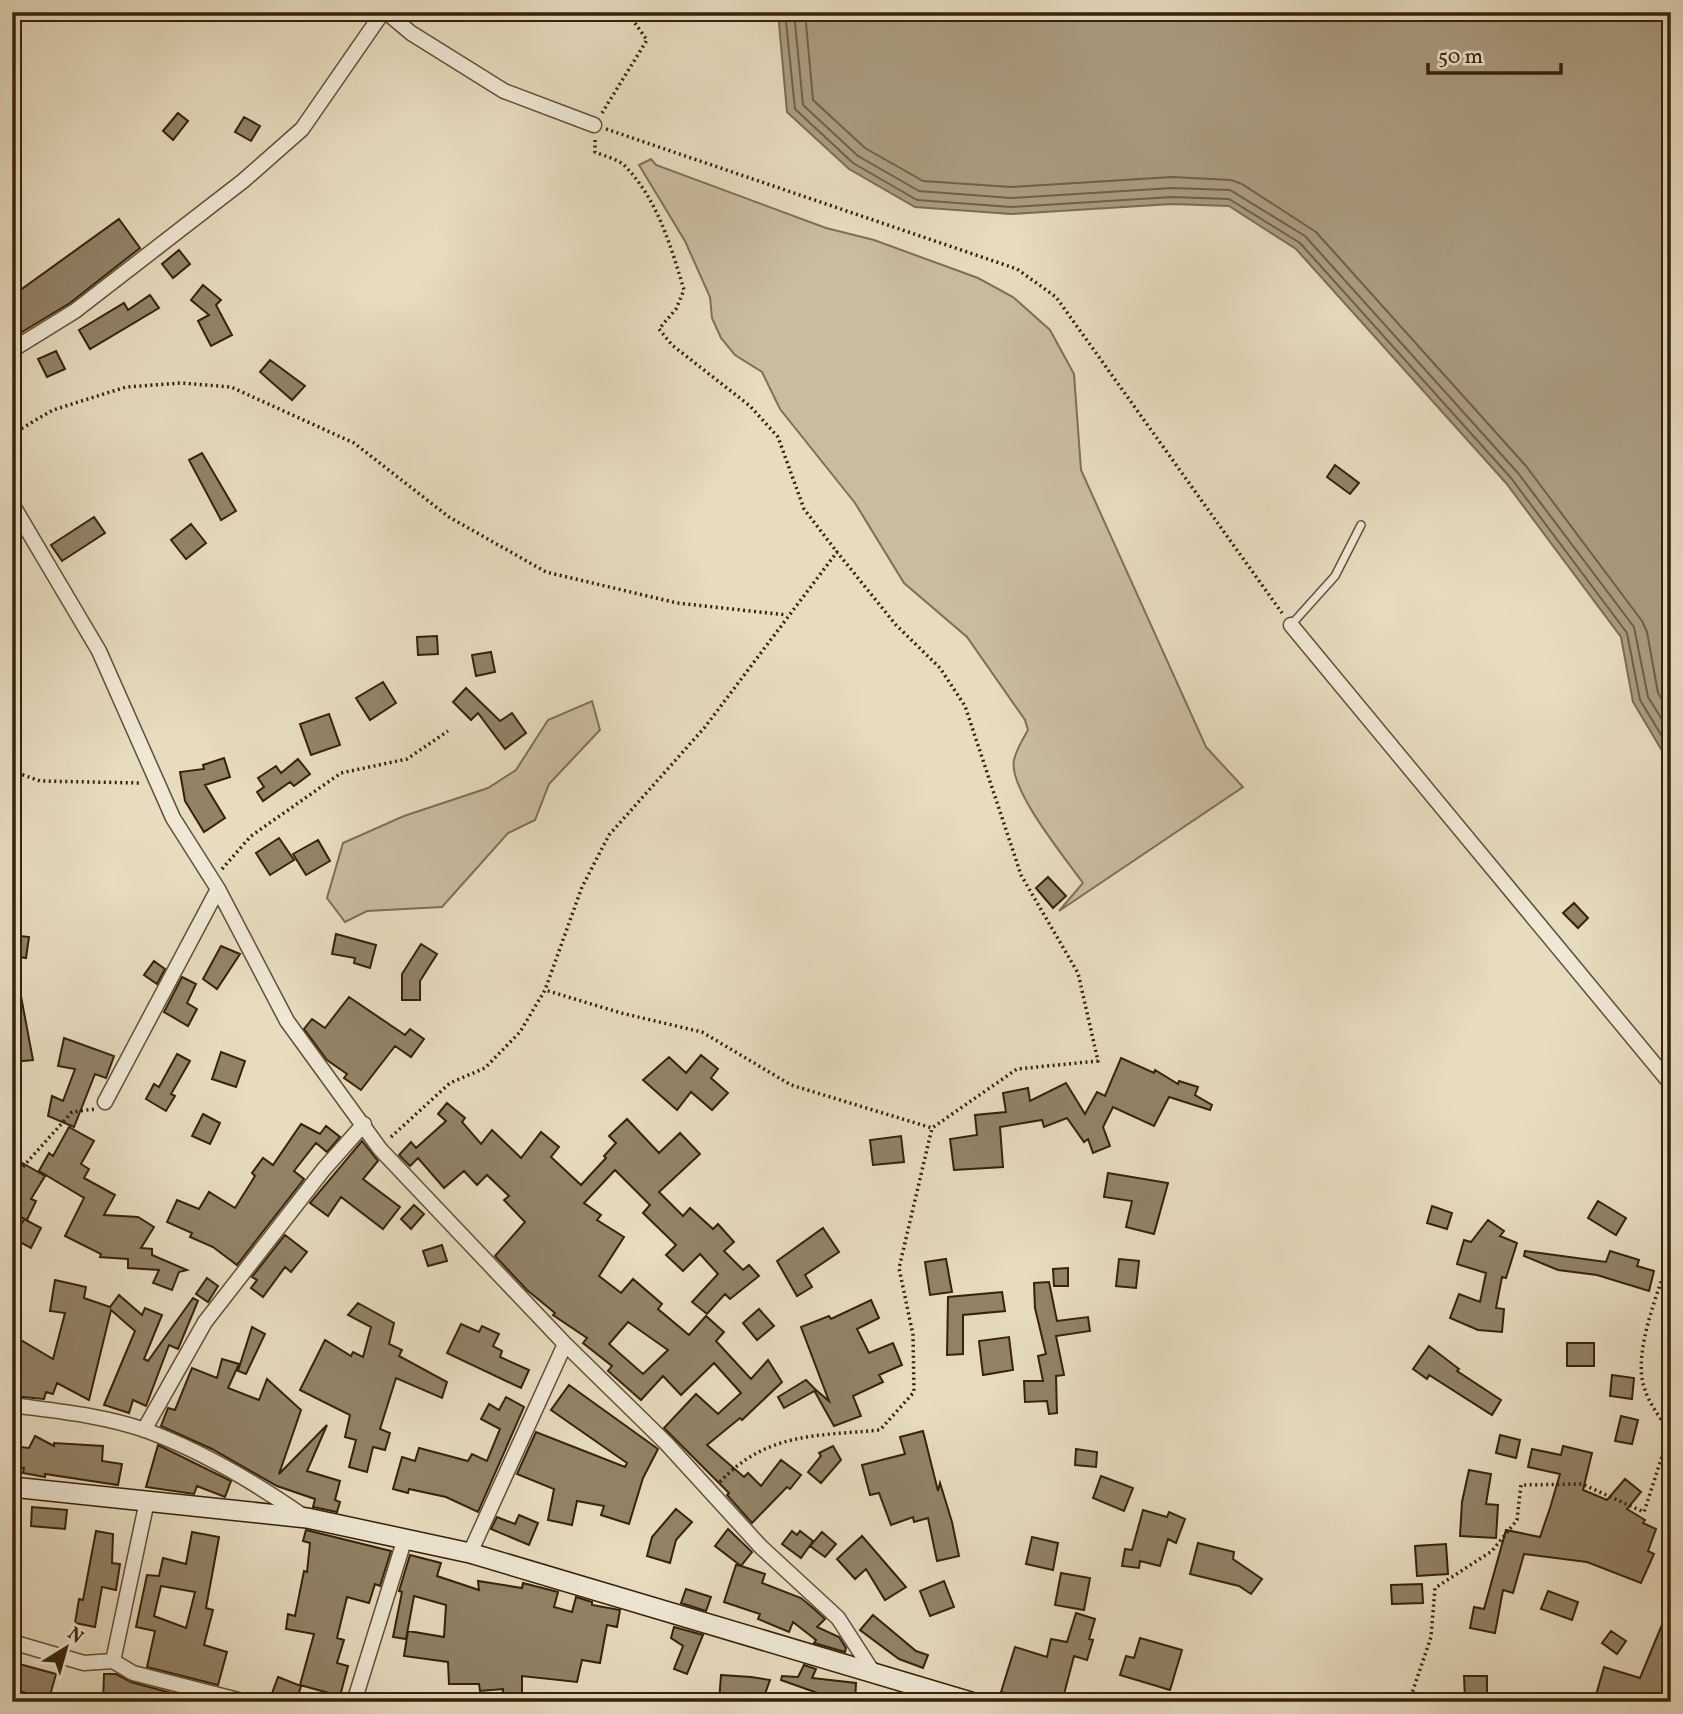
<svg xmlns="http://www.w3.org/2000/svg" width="1683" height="1714" viewBox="0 0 1683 1714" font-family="Vollkorn,serif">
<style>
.green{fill:#c9bca0;stroke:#806f55;stroke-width:2}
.water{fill:#ab9d81;stroke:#7c6c51;stroke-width:2}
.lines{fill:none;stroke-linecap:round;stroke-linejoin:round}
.shore{stroke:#706046;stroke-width:2}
.building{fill:#928368;stroke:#36220a;stroke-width:2;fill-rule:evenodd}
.lane-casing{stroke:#625037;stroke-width:10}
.street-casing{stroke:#625037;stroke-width:17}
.secondary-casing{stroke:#36220a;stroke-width:22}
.path{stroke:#36220a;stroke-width:3.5;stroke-dasharray:2 3.5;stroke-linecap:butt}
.lane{stroke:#efe8d5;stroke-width:7}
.street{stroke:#efe8d5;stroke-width:14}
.secondary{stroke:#efe8d5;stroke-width:19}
</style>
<rect width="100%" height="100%" fill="#e7dcbf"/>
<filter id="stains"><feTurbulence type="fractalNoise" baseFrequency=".00286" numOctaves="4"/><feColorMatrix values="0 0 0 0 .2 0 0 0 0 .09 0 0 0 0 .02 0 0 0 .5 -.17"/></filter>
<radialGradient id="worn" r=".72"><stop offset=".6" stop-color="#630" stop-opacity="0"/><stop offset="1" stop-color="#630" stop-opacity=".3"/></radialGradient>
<path class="green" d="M651,159L656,165L826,228L874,240L978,278L1013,297L1050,330L1074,374L1081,470L1206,747L1243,787L1059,911L1083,883C1066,859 1008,789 1014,760C1016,750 1023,739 1028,730L1025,720L967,637L904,583L855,503L780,409L762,372L735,355L721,338L712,318L710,297L685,241L639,165Z
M592,701L600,730L549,784L535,820L508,833L442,907L367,911L345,922L327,898L343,843L404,816L488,788L516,770L548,720Z"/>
<path class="water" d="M778,12H1671V760L1667,759L1633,702L1621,637L1506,483L1296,249L1229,206L1172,204L1011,214L915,207L849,169L787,112Z"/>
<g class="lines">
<path class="shore" d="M785,12L795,109L853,163L917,200L1011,207L1172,197L1229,199L1300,243L1511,478L1627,633L1640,700L1671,751
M794,12L803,105L858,156L919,191L1011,198L1172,188L1230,190L1305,236L1518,473L1634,627L1648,697L1671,734
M805,12L813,100L865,148L923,181L1011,187L1172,177L1231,180L1242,184L1316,232L1526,466L1642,621L1647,632L1658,693L1671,714"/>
</g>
<path class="building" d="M178,113L188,121L173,140L163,131Z
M244,117L260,126L251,141L235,132Z
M119,219L140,248L70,303L22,332L12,318V296Z
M179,250L190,264L173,278L162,264Z
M203,285L221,300L216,305L232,335L211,346L198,321L209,315L191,300Z
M150,295L159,308L90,349L79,330L124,303L128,310Z
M56,351L65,369L47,377L38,359Z
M270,360L305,386L292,400L260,372Z
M202,453L236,511L221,520L189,460Z
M1335,465L1359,483L1350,494L1327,477Z
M94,517L105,533L62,561L51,545Z
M191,524L206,543L186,559L171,540Z
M437,636L438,654L418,655L417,637Z
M491,652L495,672L476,676L472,655Z
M383,682L396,703L370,720L356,698Z
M466,688L500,721L512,713L526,733L505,749L478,713L471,720L453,702Z
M329,714L340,745L311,755L300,724Z
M224,758L230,777L205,785L225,818L204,832L185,801L180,772L204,769L203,765Z
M298,759L310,774L294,786L290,782L263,801L257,792L264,787L258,778L276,766L281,773Z
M279,838L294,860L270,875L256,853Z
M318,840L330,861L306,875L293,854Z
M1048,877L1066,896L1053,908L1036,888Z
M1574,903L1588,918L1578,928L1563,913Z
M336,934L376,945L370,968L354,963L355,958L332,954Z
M12,935L29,937L26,958L12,956Z
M421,944L437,954L420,981V1000H402V974Z
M221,946L240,954L217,989L203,979Z
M154,961L165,969L157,984L144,975Z
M182,977L196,984L187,1003L197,1009L188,1026L164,1012Z
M20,991L33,1060L12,1062V992Z
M349,997L405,1035L410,1029L424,1039L411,1057L395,1046L361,1090L344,1078L347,1074L327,1060L304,1029L312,1019L325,1028Z
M64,1038L114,1056L106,1078L95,1074L74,1127L48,1116L52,1096L63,1101L75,1069L58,1066Z
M221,1052L245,1061L236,1087L212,1079Z
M177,1054L190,1061L171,1094L175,1096L166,1111L146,1099L154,1084L159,1087Z
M701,1055L718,1069L711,1078L728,1093L712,1110L691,1092L677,1110L643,1080L669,1057L686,1073Z
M1121,1058L1154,1073L1155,1070L1178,1084L1179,1081L1198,1087L1195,1095L1212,1105L1210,1110L1169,1097L1154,1126L1113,1107L1103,1127L1110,1146L1093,1153L1088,1139L1084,1142L1067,1118L1044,1127L1042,1120L1000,1127L1003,1167L954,1170L950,1139L977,1135L975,1115L1006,1112L1003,1093L1028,1088L1030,1101L1066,1083L1085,1114L1097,1092L1105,1096Z
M447,1103L465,1118L462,1122L481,1144L492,1130L521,1158L541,1132L559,1147L551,1157L581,1185L606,1158L604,1156L616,1143L609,1136L627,1119L659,1153L680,1133L700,1154L659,1192L683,1216L690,1208L713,1229L718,1224L734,1242L724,1251L743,1270L749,1265L759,1276L730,1299L725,1294L707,1314L692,1302L718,1274L700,1254L683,1271L666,1255L676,1245L643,1213L650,1205L615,1170L584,1203L601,1215L597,1220L624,1237L599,1276L621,1293L633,1279L662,1304L658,1309L689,1335L706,1316L724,1332L716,1341L751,1379L768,1360L782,1382L742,1420L740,1418L707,1445L744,1477L748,1473L761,1486L781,1460L801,1475L790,1489L787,1487L752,1523L727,1495L729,1493L664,1428L696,1394L718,1414L741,1393L714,1363L681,1395L663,1376L641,1400L608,1371L612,1366L583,1343L587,1338L553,1315L555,1313L527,1290L495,1256L525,1222L504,1200L509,1196L487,1175L477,1185L464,1171L444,1188L418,1158L410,1166L399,1155L411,1142L416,1148L446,1121L438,1114ZM628,1322L668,1350L643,1374L609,1344Z
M203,1114L220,1123L210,1144L192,1136Z
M301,1124L320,1134L326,1126L340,1137L327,1152L316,1143L294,1171L304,1179L237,1265L213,1247L190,1237L192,1233L167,1222L177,1200L199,1209L209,1192L235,1208L255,1176L252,1173L263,1158L273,1165Z
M69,1127L94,1141L81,1164L89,1169L84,1178L115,1195L104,1215L138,1217L154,1227L141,1248L152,1249V1255L187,1270L179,1272L172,1290L153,1283L159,1270L128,1268V1259L100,1257L101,1254L65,1236L84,1198L39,1171L49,1153L53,1156Z
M901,1136L904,1162L873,1165L870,1140Z
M362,1141L378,1161L363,1179L400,1207L383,1229L341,1197L328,1216L310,1203Z
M12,1157L45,1176L31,1199L36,1201L27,1220L12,1213Z
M1108,1173L1168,1183L1154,1234L1126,1227L1132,1201L1104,1197Z
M1598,1201L1626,1218L1616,1235L1588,1218Z
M414,1205L424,1214L411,1229L401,1219Z
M1432,1206L1452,1213L1447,1229L1427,1223Z
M24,1219L41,1228L31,1248L14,1239Z
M1488,1220L1504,1231L1500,1236L1517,1243L1506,1278L1502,1277L1496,1308L1504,1309L1502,1332L1478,1330L1450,1318L1459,1294L1480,1302L1486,1273L1457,1264L1464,1240L1471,1242Z
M823,1228L839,1252L805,1275L812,1287L797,1296L777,1261Z
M285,1235L307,1252L291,1272L285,1267L263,1297L251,1288L257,1280L252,1277Z
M442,1245L447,1261L428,1266L423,1251Z
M1525,1251L1606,1262L1610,1251L1639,1260L1637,1266L1654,1271L1649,1291L1597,1275L1558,1270L1524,1256Z
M946,1259L952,1292L930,1295L925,1262Z
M1119,1259L1139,1261L1136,1288L1116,1286Z
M1068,1268V1286H1054L1053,1269Z
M207,1278L218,1286L208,1302L196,1294Z
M55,1280L86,1287L84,1298L110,1307L119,1295L142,1315L145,1308L162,1315L144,1359L148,1361L193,1298L198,1301L178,1349L169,1345L146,1406L133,1400L129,1413L104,1405L135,1331L111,1310L89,1400L57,1383L53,1394L46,1392L44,1399L12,1396V1363L19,1339L53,1359L65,1313L50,1311Z
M1049,1282L1057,1321L1088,1317L1090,1331L1056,1336L1064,1375L1056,1376L1057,1413L1049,1414L1047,1401L1025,1402L1024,1381H1043L1038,1356L1046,1354L1035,1308L1034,1283Z
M1002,1292L1005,1311L963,1315V1354L947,1355L948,1297Z
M871,1300L879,1318L857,1329L869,1353L893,1343L902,1365L879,1375L883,1382L853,1396L861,1416L834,1426L815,1392L817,1391L829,1401L801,1327L829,1316L831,1319Z
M358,1303L394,1323L389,1344L402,1350L399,1356L447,1382L442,1398L396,1378L380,1429L390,1433L385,1450L373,1447L367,1472L349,1467L356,1440L345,1437L350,1415L300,1390L325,1340L351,1356L353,1352L363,1357L371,1327L348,1315Z
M759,1309L774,1326L757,1340L743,1323Z
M461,1324L479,1332L482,1326L499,1334L493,1346L502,1351L500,1357L529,1370L521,1388L447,1353Z
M252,1327L265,1334L246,1374L238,1371Z
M1009,1337L1013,1370L983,1375L979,1341Z
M1567,1343H1594V1366H1567Z
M1429,1346L1459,1369L1457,1371L1501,1400L1492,1415L1429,1375L1427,1379L1413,1369Z
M222,1359L239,1364L228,1388L259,1400L267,1379L301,1410L279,1474L327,1425L307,1471L340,1481L335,1500L340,1502L337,1512L313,1507L315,1499L277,1486L212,1449L161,1426L168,1408L175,1410L192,1368L217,1378Z
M1612,1375L1634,1378L1632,1399L1610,1396Z
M806,1380L816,1390L784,1408L778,1397Z
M569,1385L658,1449L643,1478L629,1524L601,1515L604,1506L577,1501L572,1525L548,1520L554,1489L517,1474L536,1432L625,1467L627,1463L551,1410Z
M506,1397L524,1407L478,1512L446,1497L409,1489L408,1493L393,1489L402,1457L415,1461L419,1448L468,1461L472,1454L487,1461L500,1429L481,1419L489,1404L499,1410Z
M1621,1416L1638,1420L1632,1444L1615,1441Z
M923,1431L938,1491L940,1483L952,1522L959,1556L937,1561L928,1518L914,1522L913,1517L891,1525L879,1493L870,1495L862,1465L905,1454L900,1437Z
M1500,1435L1520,1440L1516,1458L1496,1453Z
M35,1436L54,1446V1443L103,1446L102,1461L122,1464L118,1485L45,1474V1477L23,1473L24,1468L12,1467V1446L29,1448Z
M158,1445L231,1481L225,1497L197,1486L194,1494L146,1487Z
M833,1446L841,1460L821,1483L808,1472L821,1456L819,1453Z
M1563,1446L1592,1453L1583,1490L1607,1500L1625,1479L1641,1492L1627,1509L1645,1520L1643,1523L1656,1529L1648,1551L1654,1554L1641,1583L1587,1562L1524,1554L1513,1593L1503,1590L1495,1633L1470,1628L1474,1607L1484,1609L1506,1530L1540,1537L1550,1508L1560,1474L1528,1467L1532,1449L1561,1455Z
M1076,1449L1097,1452L1096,1467L1075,1465Z
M1469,1470L1491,1474L1486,1504L1498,1505L1496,1538L1460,1536L1462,1502Z
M1101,1476L1133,1488L1124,1511L1093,1498Z
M32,1507L67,1510L65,1529L31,1526Z
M676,1509L692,1522L676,1540L670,1563L647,1556L652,1537Z
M1143,1510L1167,1517L1169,1512L1185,1519L1176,1543L1168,1539L1160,1566L1140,1561L1139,1568L1122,1566L1125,1549L1132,1550Z
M519,1515L538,1523L529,1545L491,1529L497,1517L515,1524Z
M728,1529L752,1552L741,1566L765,1574L762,1583L801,1598L813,1608L825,1619L817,1627L839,1637L846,1648L845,1652L814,1643L816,1640L793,1622L789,1632L758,1619L760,1614L724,1602L736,1565L741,1566L715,1546Z
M306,1530L391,1551L380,1586L375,1584L369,1603L347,1597L337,1638L344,1640L337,1663L348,1666L340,1696L300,1685L314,1634L286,1629L288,1614L295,1616L304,1571L307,1572L310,1543L303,1541Z
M96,1531L113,1534L112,1563L120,1564L116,1590L102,1587L95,1627L75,1623L79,1599L83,1600Z
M792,1531L797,1535L800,1531L813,1541L801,1558L782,1544Z
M192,1532L219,1537L206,1608L213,1610L204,1645L227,1652L218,1685L147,1667L155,1631L136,1627L147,1575L159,1576L163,1558L186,1564ZM161,1586L195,1592L186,1628L154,1616Z
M822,1532L836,1544L825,1557L810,1546Z
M862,1536L906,1587L885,1600L866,1569L855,1579L837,1559Z
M1032,1537L1058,1543L1053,1570L1026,1564Z
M1198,1543L1234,1552L1233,1559L1262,1579L1251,1594L1239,1586L1190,1574Z
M1446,1544L1448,1574L1417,1576L1415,1546Z
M410,1555L441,1563L437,1576L479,1590L478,1581L522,1588L523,1583L558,1592L554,1607L572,1612L576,1597L592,1602V1605L620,1610L617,1627L607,1625L600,1663L582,1660L577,1682L522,1676V1702H502L503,1689L480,1691L479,1684H449L448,1662L404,1656L408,1631L444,1637L446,1605L414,1596L406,1639L393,1637L402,1592L399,1591Z
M1061,1573L1090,1578L1084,1610L1055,1605Z
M944,1581L954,1607L930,1616L920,1591Z
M1422,1584L1423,1603L1392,1604L1391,1585Z
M686,1589L711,1597L706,1611L681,1603Z
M1548,1591L1578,1602L1572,1620L1541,1609Z
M1671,1603V1702H1594L1604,1667L1640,1678Z
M1076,1613L1095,1619L1089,1639L1093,1640L1087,1660L1074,1656L1062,1702L1034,1698L1032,1702H1016L1018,1696L1001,1692L1015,1647L1047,1657L1051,1639L1067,1642Z
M873,1615L916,1651L928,1655L923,1668L899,1659L860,1630Z
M674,1627L703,1635L687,1674L674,1669L683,1646L671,1638Z
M1611,1631L1626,1641L1617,1654L1602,1643Z
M1140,1638L1182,1650L1170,1690L1120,1675L1126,1656L1134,1658Z
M12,1662L56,1674L49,1699L12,1689Z
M804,1665L816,1669L812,1678L856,1683L855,1702L826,1700V1696L781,1680L782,1676L798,1677Z
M104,1674H116L131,1682L175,1694L174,1702H103Z
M721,1675L751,1677L770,1680L762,1702H719Z
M1464,1676H1487V1699H1465Z
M278,1677L301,1686L296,1702L271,1696Z"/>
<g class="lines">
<defs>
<path id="lane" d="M1291,625L1335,576L1361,525"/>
<path id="street" d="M386,12L411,33L504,91L594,125
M12,350L75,311L243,181L302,129L383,12
M12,504L99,651L173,818L218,889L287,1021L380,1149L565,1344
M1291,625L1671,1084
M105,1102L218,889
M12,1405C56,1411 102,1415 145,1430C202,1451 256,1483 306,1518
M144,1430L205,1322L324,1169L364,1124
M147,1501L113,1661L133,1673L246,1702
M470,1553L565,1344L666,1443L761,1547L838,1618L873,1672
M12,1642L84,1663L113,1661
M354,1702L405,1538"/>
<path id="secondary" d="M12,1487L307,1518L470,1553L971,1702"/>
</defs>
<use href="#lane" class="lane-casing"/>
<use href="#street" class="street-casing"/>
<use href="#secondary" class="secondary-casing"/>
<path class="path" d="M602,113L647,40L627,12
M606,129L1017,269L1056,297L1282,613
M595,140V152C604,156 618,159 625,166C658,200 671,247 684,290L676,309L659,329L672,345L750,406L778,437L804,509L837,552
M12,434L53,410L126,387L181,383L231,387L354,443L449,517L546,572L677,603L787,615
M12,771L40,781L141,783
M222,869L251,836L341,773L407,759L448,731
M391,1137L450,1083L485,1068L520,1032L545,990L582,887L609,835L705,727L837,552L896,625L940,668L965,706L1021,875L1078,973L1098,1061L1017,1069L932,1128L791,1085L702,1032L621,1013L545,990
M12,1179L72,1112L95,1109
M720,1482C766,1432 818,1436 880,1430L914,1392L913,1335L899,1268L932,1128
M1409,1702L1431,1637L1435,1588L1492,1551L1517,1520L1521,1485L1582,1484L1644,1512L1670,1432C1661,1419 1650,1405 1645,1390C1631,1353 1660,1289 1671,1252"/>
<use href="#lane" class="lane"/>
<use href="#street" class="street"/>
<use href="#secondary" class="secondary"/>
</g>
<rect width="1683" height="1714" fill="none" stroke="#e7dcbf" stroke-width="42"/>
<rect x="14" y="14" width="1655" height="1686" fill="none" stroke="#36220a" stroke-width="3.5"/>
<rect x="21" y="21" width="1641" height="1672" fill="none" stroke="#36220a" stroke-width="2"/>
<g transform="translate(66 1648) rotate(37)" stroke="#efe8d5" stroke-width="5" paint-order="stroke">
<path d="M0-5L12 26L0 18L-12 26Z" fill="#36220a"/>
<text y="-10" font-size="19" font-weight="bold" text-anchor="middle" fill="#36220a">N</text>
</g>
<path d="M1428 63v10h133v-10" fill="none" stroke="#36220a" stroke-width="3.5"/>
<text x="1438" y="63" font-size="21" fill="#36220a" stroke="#efe8d5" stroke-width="5" paint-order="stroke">50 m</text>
<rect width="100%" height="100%" filter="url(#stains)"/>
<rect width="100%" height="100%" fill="url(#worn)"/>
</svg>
